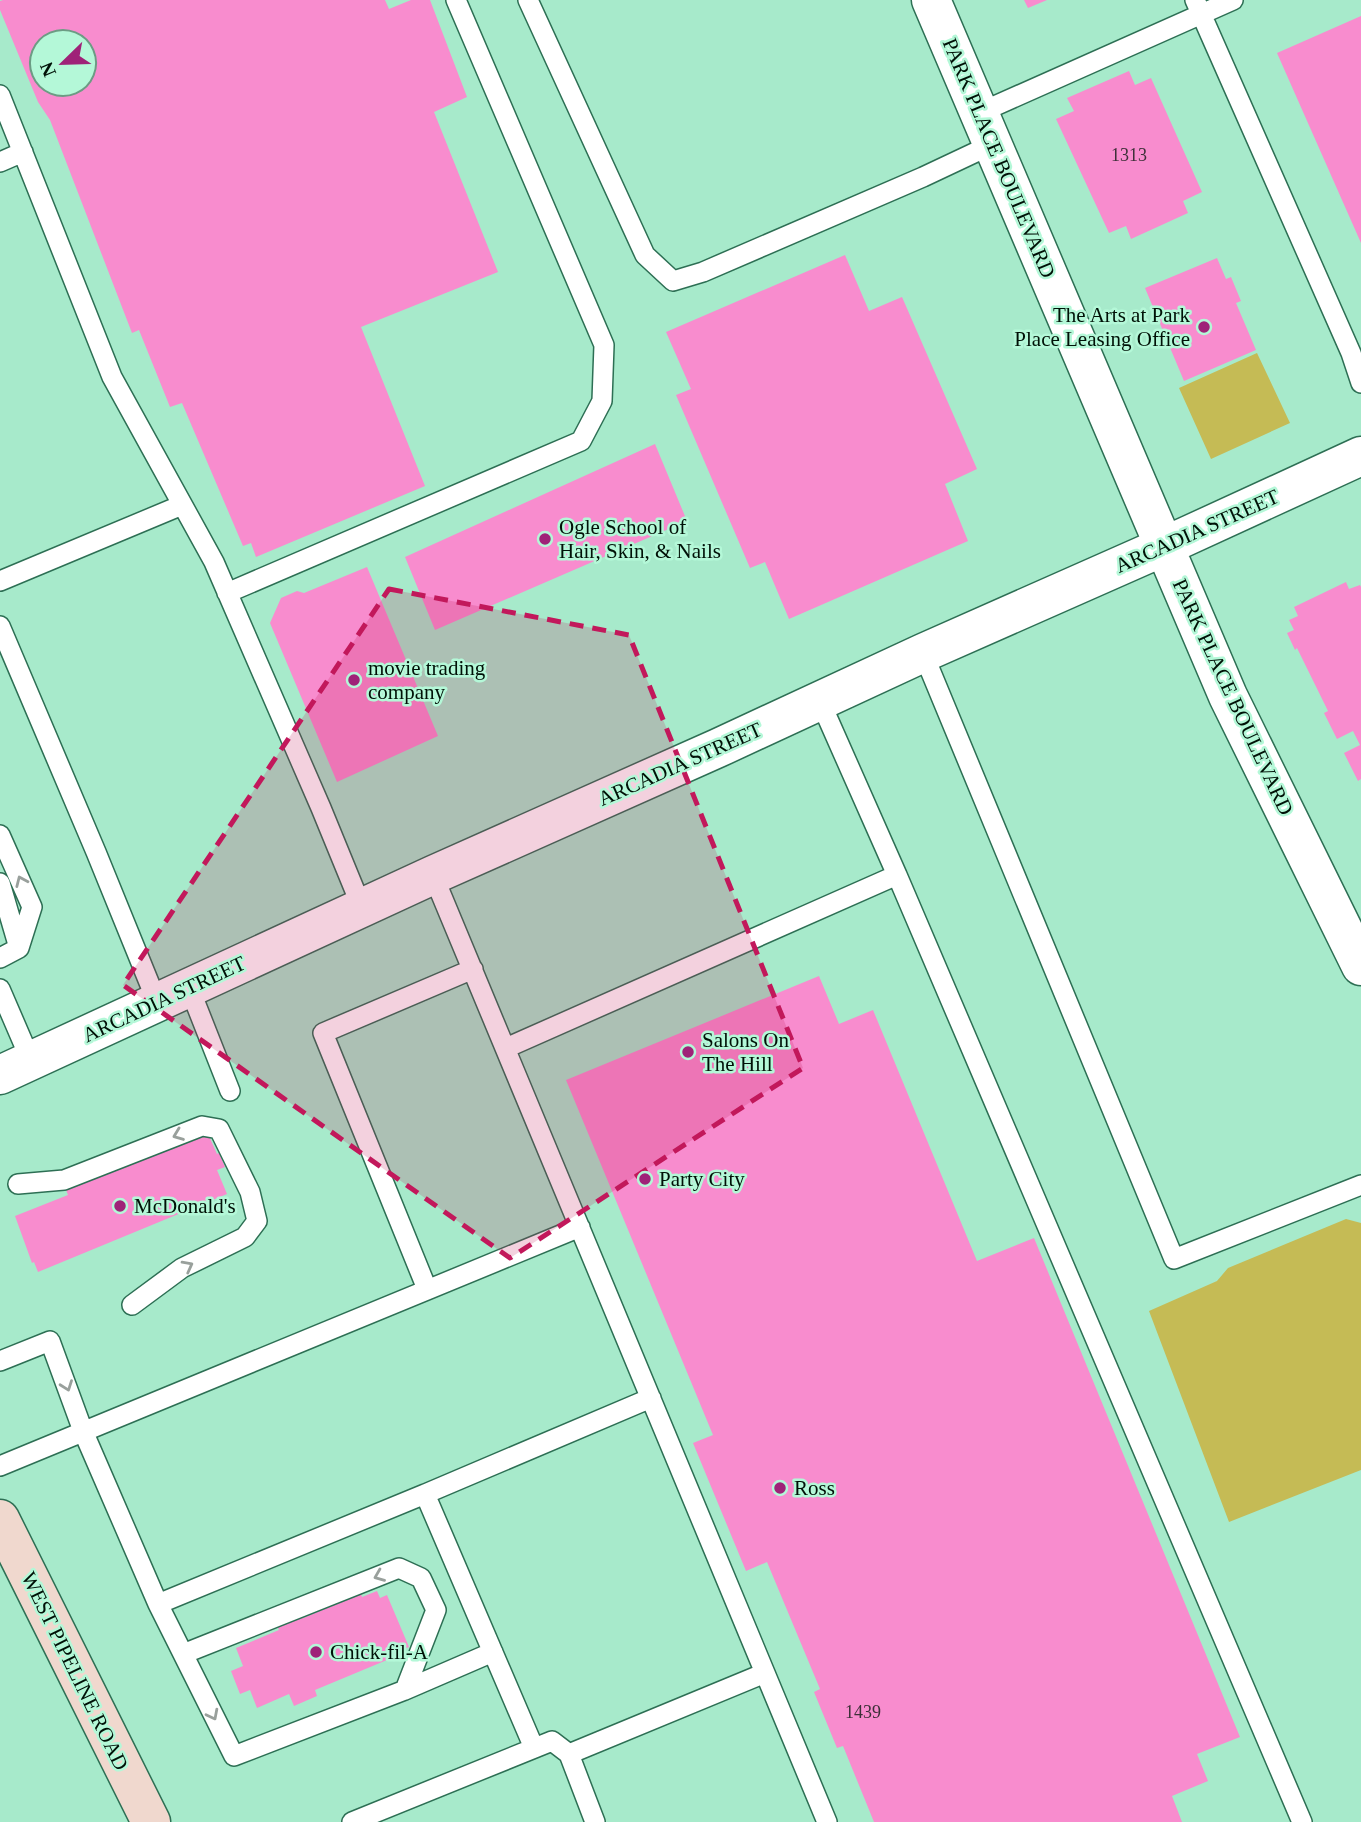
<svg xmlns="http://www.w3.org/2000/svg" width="1361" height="1822" viewBox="0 0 1361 1822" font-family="Georgia,serif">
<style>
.green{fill:#c5bb55}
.building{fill:#f88cce;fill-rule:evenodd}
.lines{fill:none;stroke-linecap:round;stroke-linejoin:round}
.service-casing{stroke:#2d6f54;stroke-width:22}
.tertiary-casing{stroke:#2d6f54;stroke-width:41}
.secondary-casing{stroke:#2d6f54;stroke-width:41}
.service{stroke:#fff;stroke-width:19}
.tertiary{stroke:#fff;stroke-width:38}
.secondary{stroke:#f0d8ce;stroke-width:38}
.oneway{stroke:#99a09c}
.marked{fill:#c2185b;fill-opacity:0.2;stroke:#c2185b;stroke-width:5;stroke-dasharray:14 9;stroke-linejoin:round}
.poi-dot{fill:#9f2278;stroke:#b4f8d8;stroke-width:2.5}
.labels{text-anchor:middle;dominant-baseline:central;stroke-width:5;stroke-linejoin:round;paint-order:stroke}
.number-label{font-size:18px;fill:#3e3039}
.street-label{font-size:21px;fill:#001107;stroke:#b4f8d8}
.poi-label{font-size:21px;fill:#001107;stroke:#b4f8d8;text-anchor:start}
</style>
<rect width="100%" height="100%" fill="#a7eacb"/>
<path class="green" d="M1257,353L1290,423L1211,459L1179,388Z
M1346,1219L1361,1223V1470L1229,1522L1149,1311L1217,1281L1228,1268Z"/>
<path class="building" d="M3,0H385L389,9L411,0H430L467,97L434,112L498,272L361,327L425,486L256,557L251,543L243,546L182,403L170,407L139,330L132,333L50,120L38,102L0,10V1ZM42,42H84V84H42Z
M1024,0H1047L1028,8Z
M1361,16V243L1277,53Z
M1129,71L1135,85L1151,78L1202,192L1183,201L1188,213L1131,239L1126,226L1109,233L1056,119L1074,111L1067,98Z
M845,255L869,311L902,297L977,469L945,484L968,541L789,619L765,562L750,568L676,395L691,389L666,332Z
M1217,258L1226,279L1231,277L1241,301L1236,303L1256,350L1184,381L1145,288Z
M655,444L687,521L435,630L405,557Z
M367,567L438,736L337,782L270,623L281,598L297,591L304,593Z
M1346,582L1349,589L1360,585L1361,587V779L1358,781L1344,753L1360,745L1353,731L1337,739L1324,713L1328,711L1297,648L1295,650L1287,633L1294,630L1289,620L1298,616L1294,607Z
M819,976L839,1024L873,1010L977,1261L1034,1238L1240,1737L1197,1754L1208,1781L1172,1796L1182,1822H874L843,1746L837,1748L814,1692L820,1689L767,1562L746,1571L693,1443L713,1435L566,1080Z
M197,1132L209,1136L217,1154L219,1153L225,1167L217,1170L227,1194L38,1272L34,1262L32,1263L15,1216L68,1195L63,1182L139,1151L143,1160L174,1148L172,1143Z
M377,1591L380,1598L387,1595L409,1647L386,1657L387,1660L315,1690L317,1696L294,1706L289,1694L257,1708L250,1690L240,1694L231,1671L243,1666L236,1648L279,1630L277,1626L301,1615L303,1618L361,1594L362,1597Z"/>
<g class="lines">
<defs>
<path id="service" d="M528,0L645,255L673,281L703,272L923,177L993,144
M1195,0L1351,353L1361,383
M0,95L112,377L214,562L321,808L362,908
M979,113L1233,0
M0,162L23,152
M0,581L182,505
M227,593L581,441L602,401L604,345L456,0
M0,626L96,852L157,1002
M923,653L1174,1259L1361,1185
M0,835L32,907L19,948L0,958
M433,875L827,1822
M897,875L1302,1822
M0,883L19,948
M189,987L230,1091
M0,989L31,1061
M506,1048L897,875L820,701
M18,1184L64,1180L202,1126L219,1129L250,1192L257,1221L245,1237L182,1268L132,1305
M427,1289L323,1033L473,969
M0,1361L50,1341L83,1431L158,1604L425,1494L534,1748
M0,1466L580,1227
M425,1494L651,1398
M158,1604L234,1756L405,1690L493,1652
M183,1654L399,1568L421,1578L436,1610L405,1690
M569,1754L595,1822
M352,1822L552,1741L569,1754L765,1673"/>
<path id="tertiary" d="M931,0L1228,696L1361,966
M0,1075L433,875L718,748L923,653L1165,546L1361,456"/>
<path id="secondary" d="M0,1519L151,1822"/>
</defs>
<use href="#service" class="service-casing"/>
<use href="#tertiary" class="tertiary-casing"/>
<use href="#secondary" class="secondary-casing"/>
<use href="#service" class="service"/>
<use href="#tertiary" class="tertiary"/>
<use href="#secondary" class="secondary"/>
</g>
<defs><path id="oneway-chevron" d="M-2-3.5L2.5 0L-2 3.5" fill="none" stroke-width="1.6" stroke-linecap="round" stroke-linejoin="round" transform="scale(1.75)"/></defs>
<g class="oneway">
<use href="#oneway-chevron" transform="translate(21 881) rotate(-114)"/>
<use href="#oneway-chevron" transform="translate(178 1135) rotate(159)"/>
<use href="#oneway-chevron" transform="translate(188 1266) rotate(-28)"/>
<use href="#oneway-chevron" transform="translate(67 1386) rotate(70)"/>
<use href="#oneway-chevron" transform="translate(379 1576) rotate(158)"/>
<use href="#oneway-chevron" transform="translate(213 1715) rotate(63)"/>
</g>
<path class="marked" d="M389,589L629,635L803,1068L510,1258L123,985Z"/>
<g class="poi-dot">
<circle cx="1204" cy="327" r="7"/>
<circle cx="545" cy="539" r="7"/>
<circle cx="354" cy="680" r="7"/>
<circle cx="688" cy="1052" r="7"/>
<circle cx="645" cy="1179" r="7"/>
<circle cx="120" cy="1206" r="7"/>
<circle cx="780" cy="1488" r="7"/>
<circle cx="316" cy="1652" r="7"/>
</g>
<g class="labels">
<g class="number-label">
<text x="1129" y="155">1313</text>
<text x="863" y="1712">1439</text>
</g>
<g class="street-label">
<text transform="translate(999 158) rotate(67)">PARK PLACE BOULEVARD</text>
<text transform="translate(1197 531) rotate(-24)">ARCADIA STREET</text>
<text transform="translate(1233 697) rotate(65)">PARK PLACE BOULEVARD</text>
<text transform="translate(680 764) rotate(-24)">ARCADIA STREET</text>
<text transform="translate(164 999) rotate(-25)">ARCADIA STREET</text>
<text transform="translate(75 1671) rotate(64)">WEST PIPELINE ROAD</text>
</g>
<g class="poi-label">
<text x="1190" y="315" text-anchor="end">The Arts at Park<tspan x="1190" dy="24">Place Leasing Office</tspan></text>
<text x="559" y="527">Ogle School of<tspan x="559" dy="24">Hair, Skin, &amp; Nails</tspan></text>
<text x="368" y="668">movie trading<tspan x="368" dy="24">company</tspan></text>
<text x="702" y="1040">Salons On<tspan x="702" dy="24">The Hill</tspan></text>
<text x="659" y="1179">Party City</text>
<text x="134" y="1206">McDonald's</text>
<text x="794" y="1488">Ross</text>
<text x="330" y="1652">Chick-fil-A</text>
</g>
</g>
<g transform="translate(63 63) rotate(247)"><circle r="33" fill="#b4f8d8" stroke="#6c9c84" stroke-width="2"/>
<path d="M0-5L12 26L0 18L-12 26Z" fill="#9f2278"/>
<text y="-10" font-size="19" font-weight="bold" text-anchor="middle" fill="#001107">N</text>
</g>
</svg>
